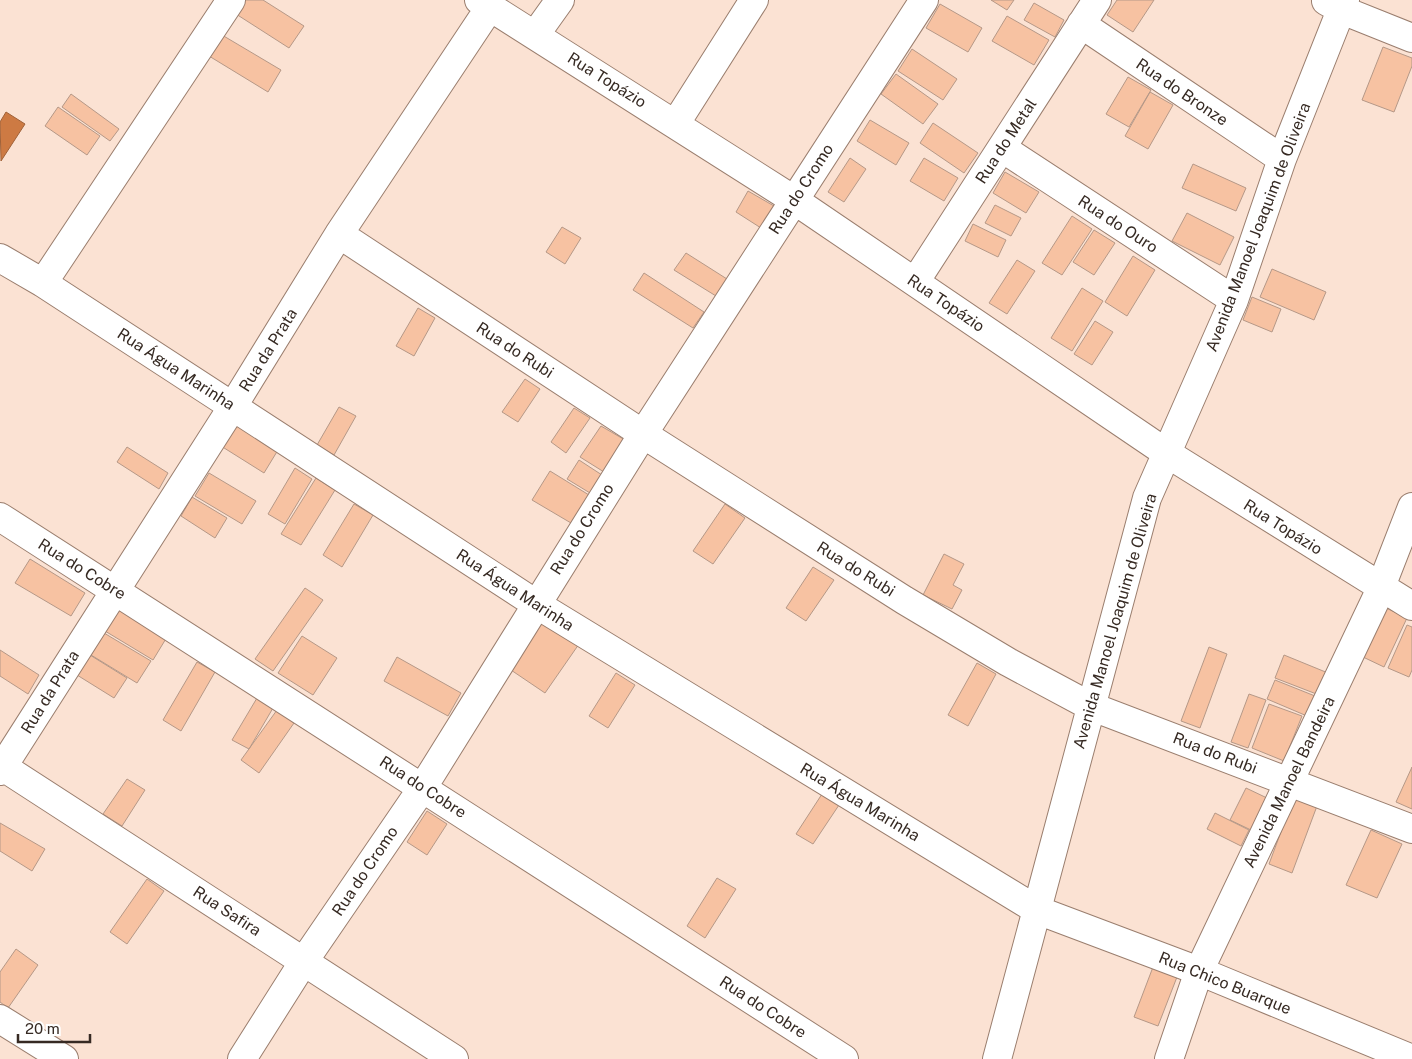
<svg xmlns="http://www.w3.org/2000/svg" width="1412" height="1059" viewBox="0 0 1412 1059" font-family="'Public Sans',sans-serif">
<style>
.water{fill:#cd7a43;stroke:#a06239}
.building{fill:#f7c2a2;stroke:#b59887}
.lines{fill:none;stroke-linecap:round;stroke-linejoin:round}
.minor-casing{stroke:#9a7e6e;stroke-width:30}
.minor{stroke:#fff;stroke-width:28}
.labels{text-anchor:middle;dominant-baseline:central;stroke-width:4.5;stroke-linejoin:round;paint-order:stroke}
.street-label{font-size:16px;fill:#362a23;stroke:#fff}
</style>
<rect width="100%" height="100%" fill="#fbe2d3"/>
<path class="water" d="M6,112L25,124L1,161L0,122Z"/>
<path class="building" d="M245,0H263L304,26L289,48L236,14Z
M991,0H1014L1007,10Z
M1117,0H1154L1133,32L1107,15Z
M1034,3L1064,20L1055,37L1024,20Z
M940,4L982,28L968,52L926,28Z
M1007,16L1049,40L1034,65L992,41Z
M222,35L281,70L268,92L209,56Z
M1383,47L1412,58V66L1394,112L1362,100Z
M912,49L957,79L943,100L898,71Z
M896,74L938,104L923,124L881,94Z
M1128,77L1151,90L1129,127L1106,114Z
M1150,92L1173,105L1148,149L1125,136Z
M71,94L119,129L110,141L62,107Z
M58,107L100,136L87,155L45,126Z
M870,120L909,143L896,165L857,141Z
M933,123L978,153L964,173L920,143Z
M850,158L866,169L844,202L828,192Z
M924,158L958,178L944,201L910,181Z
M1193,164L1246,188L1236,211L1182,188Z
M1005,172L1039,192L1026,213L993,193Z
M748,191L774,206L761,228L736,212Z
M995,205L1021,218L1011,236L985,223Z
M1187,213L1234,237L1220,265L1172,241Z
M1072,216L1092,229L1062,275L1042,263Z
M973,224L1006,240L998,257L965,241Z
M562,227L581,238L565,264L546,252Z
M1094,230L1115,243L1094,275L1073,262Z
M686,253L727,279L716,296L674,270Z
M1133,256L1155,270L1127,316L1105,302Z
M1017,260L1035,271L1007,314L989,303Z
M1272,269L1326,292L1314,320L1260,297Z
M644,273L704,312L693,328L633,290Z
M1082,288L1103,301L1072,351L1051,338Z
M1252,297L1281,309L1272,332L1243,320Z
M418,308L435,318L414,356L396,346Z
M1095,321L1113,332L1092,365L1074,354Z
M525,379L540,389L518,422L502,412Z
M339,407L356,416L334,455L317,445Z
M574,408L590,418L566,453L551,442Z
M235,424L278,450L264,473L221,446Z
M601,426L625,440L604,472L580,457Z
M127,447L168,473L159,489L117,462Z
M579,460L602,475L590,493L567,479Z
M295,468L312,479L285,524L268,514Z
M550,471L589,495L571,523L532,500Z
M209,473L256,501L242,524L195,496Z
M316,478L335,490L301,545L281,534Z
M192,497L227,518L215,538L181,516Z
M354,504L373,515L342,567L323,555Z
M725,504L745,518L713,564L693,551Z
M944,554L964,564L953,585L962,590L952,609L923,595Z
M30,559L85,593L71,616L15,583Z
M813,567L834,580L806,621L786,608Z
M305,588L323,600L273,671L255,659Z
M119,608L167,637L153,660L105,631Z
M1386,608L1407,618L1384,667L1363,657Z
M541,619L579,644L545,693L508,668Z
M1407,625L1412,627V670L1409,677L1388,668Z
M104,633L151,661L137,683L91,655Z
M302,636L337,658L313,695L278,673Z
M1209,647L1227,654L1200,728L1181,721Z
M0,650L39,675L28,694L0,676Z
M90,655L127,678L114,698L77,675Z
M1284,655L1328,673L1319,695L1275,678Z
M397,657L461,693L448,716L384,681Z
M197,662L215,672L181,731L163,720Z
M977,663L996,674L968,726L948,715Z
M616,673L635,685L608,728L589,716Z
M1275,680L1315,696L1307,716L1267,699Z
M1249,694L1266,700L1248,748L1231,742Z
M257,698L273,708L249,749L232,740Z
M1269,704L1302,716L1284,761L1252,748Z
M277,710L294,723L259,773L241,760Z
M1412,767V809L1396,802Z
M127,779L145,790L122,826L103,814Z
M1246,788L1267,798L1251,830L1230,820Z
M822,794L839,805L813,844L796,834Z
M1294,797L1317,806L1292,873L1269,864Z
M427,811L447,824L427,855L407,842Z
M1215,813L1249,830L1241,846L1207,829Z
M0,823L45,849L32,871L0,851Z
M1371,830L1402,844L1377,898L1346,885Z
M717,878L736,889L705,938L687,926Z
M147,879L164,891L127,944L110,932Z
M16,949L38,965L8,1008L0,1002V972Z
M1153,967L1177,977L1158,1026L1134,1017Z"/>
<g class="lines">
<defs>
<path id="minor" d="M479,0L794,200L1168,454L1412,606
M1326,1L1342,10L1412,38
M1081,24L1282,159
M535,35L560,0
M676,123L754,0
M1002,148L1234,300
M339,234L643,434L904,600L1008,662L1090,706L1412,829
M0,258L43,283L536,604L1037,910L1199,971L1412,1059
M915,282L1097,0
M43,283L231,0
M0,517L844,1059
M0,765L454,1059
M0,771L233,406L339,234L490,7
M0,1019L64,1059
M242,1059L304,961L423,787L643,434L924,0
M997,1059L1147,498L1234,300L1282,159L1345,0
M1169,1059L1199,971L1377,597L1412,507"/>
</defs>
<use href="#minor" class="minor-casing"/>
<use href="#minor" class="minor"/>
</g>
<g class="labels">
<g class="street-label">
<text transform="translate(607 80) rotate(32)">Rua Topázio</text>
<text transform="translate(1182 92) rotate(34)">Rua do Bronze</text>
<text transform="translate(1006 141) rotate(-57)">Rua do Metal</text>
<text transform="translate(801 189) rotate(-57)">Rua do Cromo</text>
<text transform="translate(1118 224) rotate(33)">Rua do Ouro</text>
<text transform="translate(1258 227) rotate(-69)">Avenida Manoel Joaquim de Oliveira</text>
<text transform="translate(946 303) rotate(34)">Rua Topázio</text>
<text transform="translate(268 350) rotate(-58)">Rua da Prata</text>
<text transform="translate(515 350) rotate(33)">Rua do Rubi</text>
<text transform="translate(176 369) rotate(33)">Rua Água Marinha</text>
<text transform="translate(1283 527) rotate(32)">Rua Topázio</text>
<text transform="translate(582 529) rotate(-58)">Rua do Cromo</text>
<text transform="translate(82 569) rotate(32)">Rua do Cobre</text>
<text transform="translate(856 569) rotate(32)">Rua do Rubi</text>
<text transform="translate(515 590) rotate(33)">Rua Água Marinha</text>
<text transform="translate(1115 621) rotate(-74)">Avenida Manoel Joaquim de Oliveira</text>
<text transform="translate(50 692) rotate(-58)">Rua da Prata</text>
<text transform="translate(1215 753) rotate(21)">Rua do Rubi</text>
<text transform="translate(1289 782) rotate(-64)">Avenida Manoel Bandeira</text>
<text transform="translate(423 787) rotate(33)">Rua do Cobre</text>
<text transform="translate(860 802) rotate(31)">Rua Água Marinha</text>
<text transform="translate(365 871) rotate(-56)">Rua do Cromo</text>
<text transform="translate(227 911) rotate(33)">Rua Safira</text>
<text transform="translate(1225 983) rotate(22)">Rua Chico Buarque</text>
<text transform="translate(763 1007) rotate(33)">Rua do Cobre</text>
</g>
</g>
<path d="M18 1034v8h72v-8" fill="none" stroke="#362a23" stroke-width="2.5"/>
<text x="25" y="1034" font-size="15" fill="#362a23" stroke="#ffffff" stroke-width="4" paint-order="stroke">20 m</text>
</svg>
